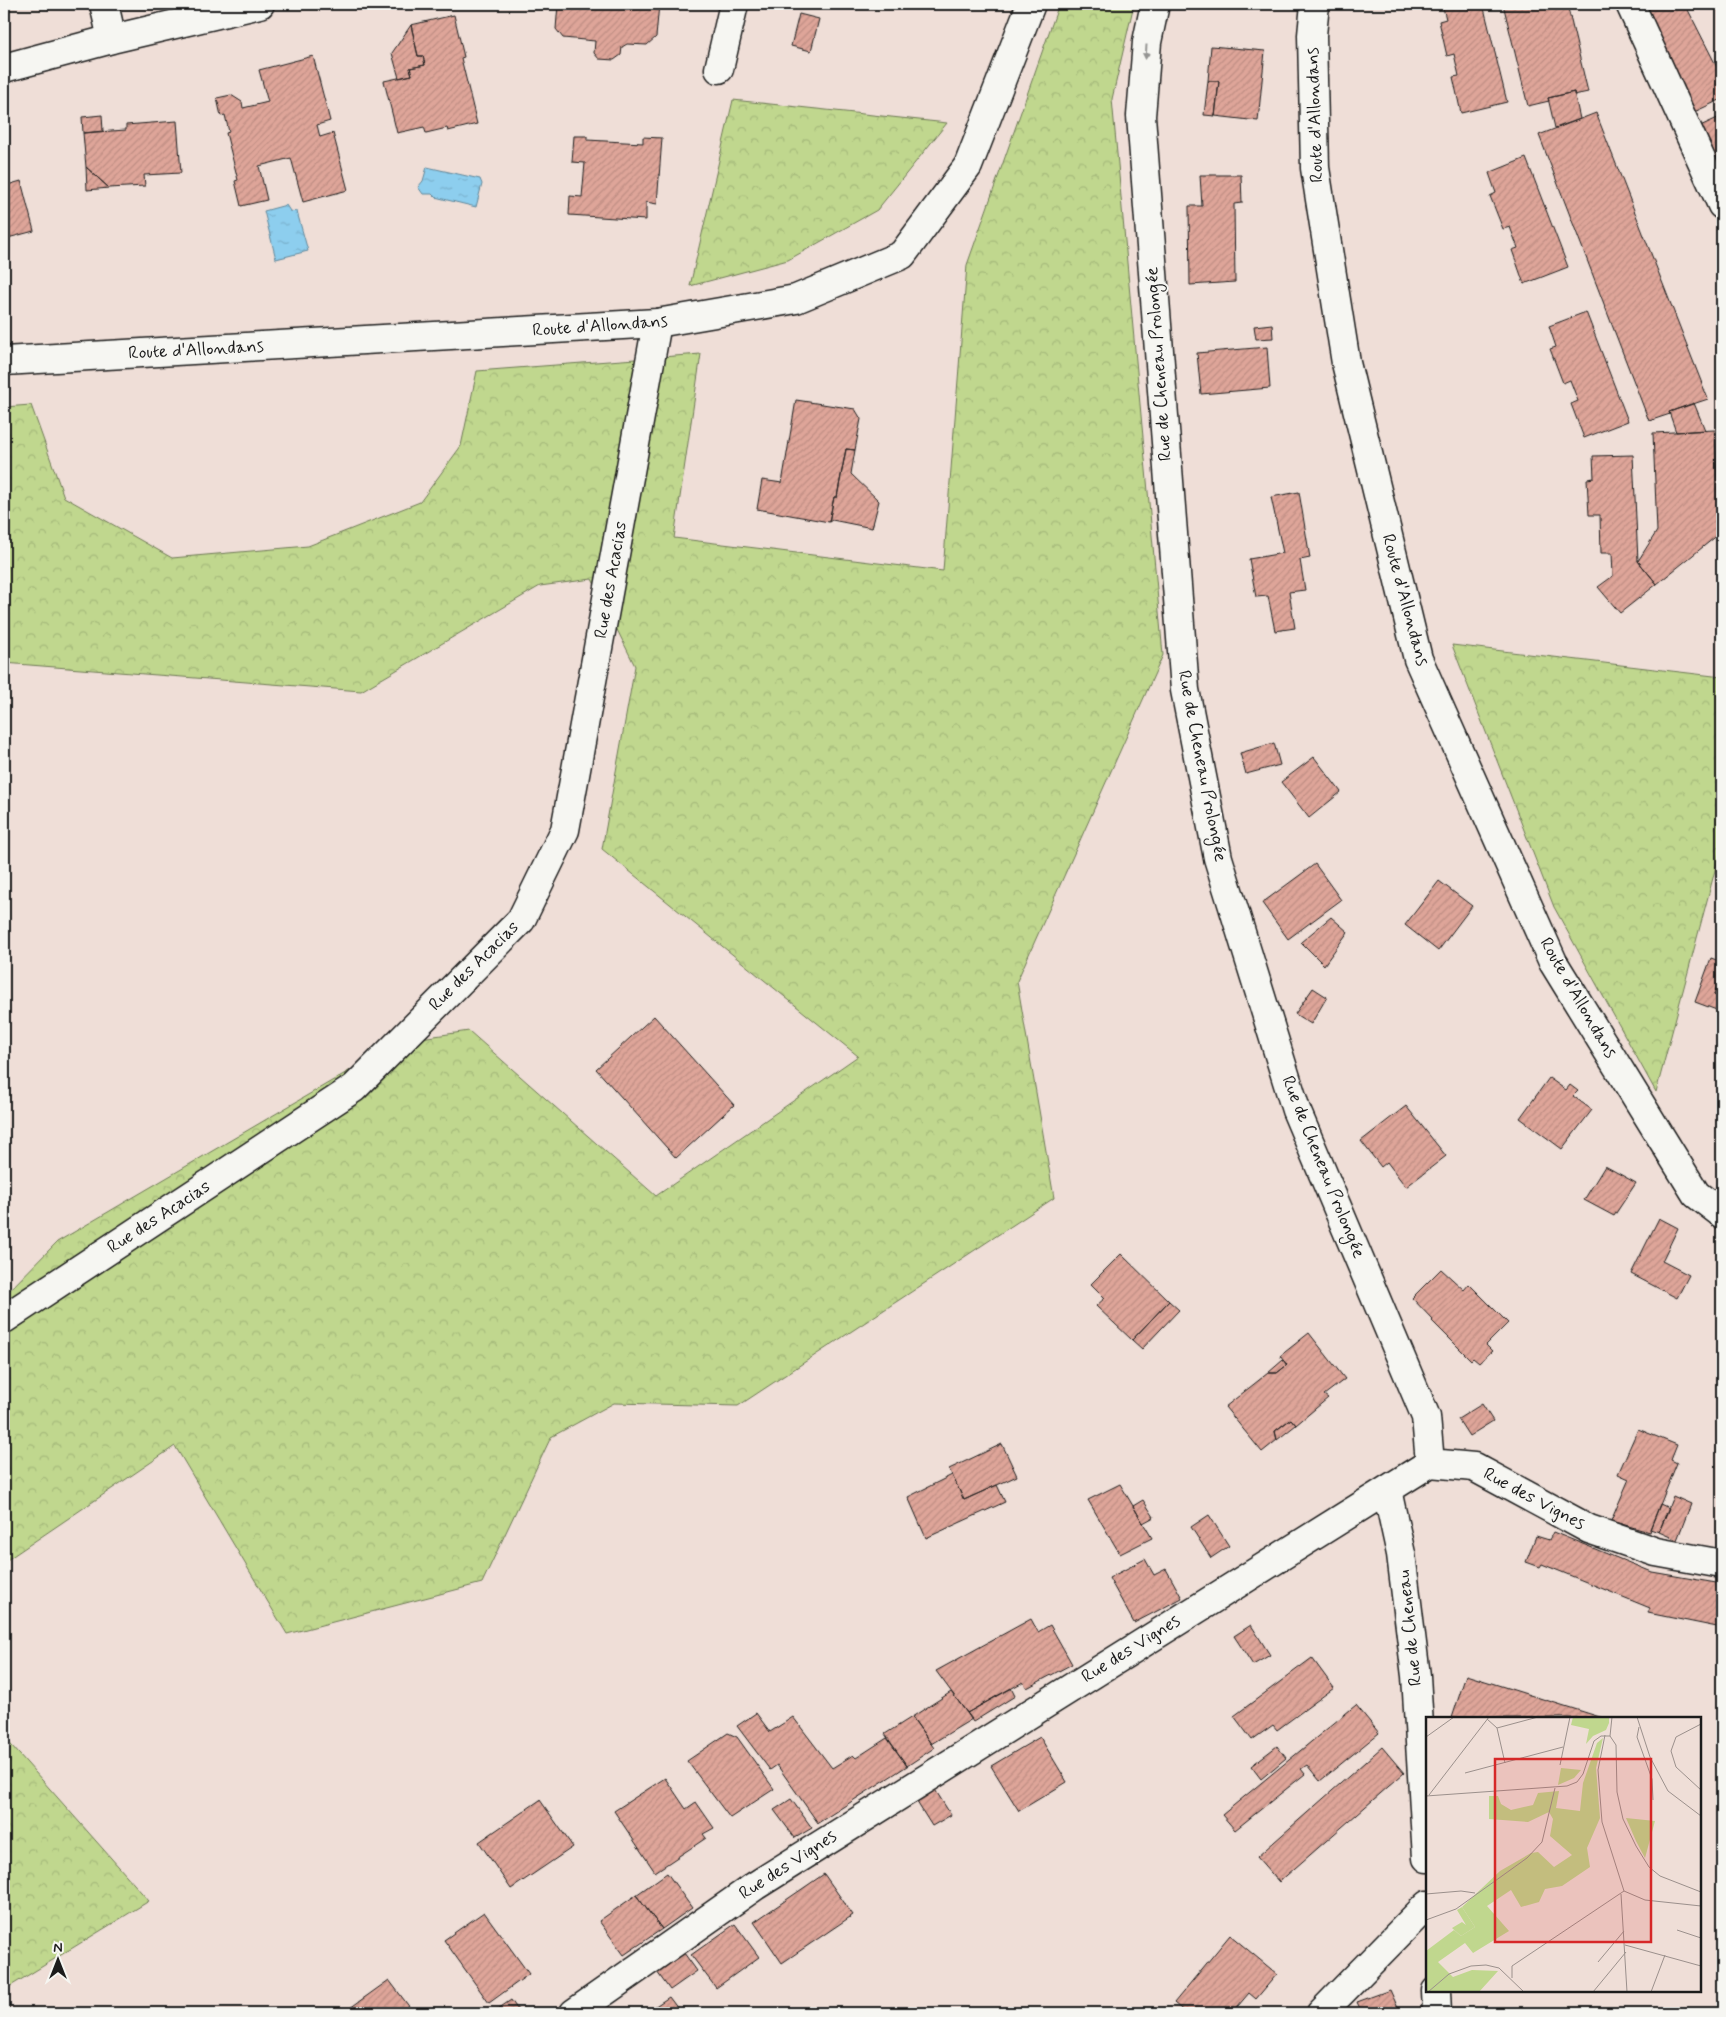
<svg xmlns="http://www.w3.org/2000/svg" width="1726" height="2017" viewBox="0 0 1726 2017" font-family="Mynerve,sans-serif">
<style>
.forest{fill:url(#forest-crowns);stroke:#6e7a55}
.water{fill:url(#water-ripples);stroke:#60879a}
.building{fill:url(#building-hatch);stroke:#1c1c1c}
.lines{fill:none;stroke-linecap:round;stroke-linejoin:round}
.minor-casing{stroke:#1c1c1c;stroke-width:31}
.major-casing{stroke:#1c1c1c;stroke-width:31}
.minor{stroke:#f6f6f2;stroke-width:28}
.major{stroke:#f6f6f2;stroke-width:28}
.oneway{fill:#949492}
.labels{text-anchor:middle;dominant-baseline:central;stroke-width:4;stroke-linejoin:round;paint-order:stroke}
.street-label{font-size:18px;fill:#1c1c1c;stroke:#f6f6f2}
.inset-road{fill:none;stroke:#9b908c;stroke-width:1}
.view{fill:#d62828;fill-opacity:0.15;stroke:#d62828;stroke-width:2.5}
.inset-edge{fill:none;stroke:#1c1c1c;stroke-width:2.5}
</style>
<defs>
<pattern id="forest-crowns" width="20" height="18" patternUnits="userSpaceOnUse" patternTransform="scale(1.25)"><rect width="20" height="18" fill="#c0d78e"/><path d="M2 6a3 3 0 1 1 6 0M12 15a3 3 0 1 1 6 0" fill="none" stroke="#a4b87a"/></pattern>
<pattern id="water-ripples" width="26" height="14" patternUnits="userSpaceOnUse" patternTransform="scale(1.25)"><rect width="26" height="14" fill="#8dceee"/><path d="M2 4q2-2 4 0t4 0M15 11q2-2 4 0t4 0" fill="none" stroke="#79b0cc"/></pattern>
<pattern id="building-hatch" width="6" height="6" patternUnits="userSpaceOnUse" patternTransform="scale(1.25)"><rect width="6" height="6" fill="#dea599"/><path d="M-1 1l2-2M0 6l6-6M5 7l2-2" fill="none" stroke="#be8d83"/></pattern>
</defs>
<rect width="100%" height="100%" fill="#efded7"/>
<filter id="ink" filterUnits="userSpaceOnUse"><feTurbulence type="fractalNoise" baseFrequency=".02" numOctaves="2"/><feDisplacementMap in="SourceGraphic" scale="10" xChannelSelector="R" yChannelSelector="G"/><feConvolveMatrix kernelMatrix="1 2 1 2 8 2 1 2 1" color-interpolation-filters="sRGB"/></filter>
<g filter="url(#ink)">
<path class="forest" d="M1059,4H1134L1112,99L1163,655L1017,981L1054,1198L738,1406L614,1403L551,1437L482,1583L287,1634L175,1446L4,1562V1296L57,1242L400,1041L469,1031L656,1196L858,1056L602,849L635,666L592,579L540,586L361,691L4,663V407L31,405L64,497L172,558L308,546L420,502L461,446L477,371L701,354L674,538L943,571L967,265Z
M733,100L947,123L877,210L788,260L690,286Z
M1452,645L1722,677V844L1656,1092L1554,907Z
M4,1737L149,1901L4,1990Z"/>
<path class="water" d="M427,167L480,179L482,184L476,207L435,197L432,194H423L418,187L423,181Z
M286,205L290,211L297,212L308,251L276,259L264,211Z"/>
<path class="building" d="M558,4H659L656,37L647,45L627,44L622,47L621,55L614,60L599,59L594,53L595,41L563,38L556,29Z
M1442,4H1483L1507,102L1461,113L1453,77L1459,76L1454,54L1447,56L1439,21L1446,19Z
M1503,4H1567L1588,92L1574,95V92L1548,98L1549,101L1528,106Z
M1642,4H1685L1722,77V99L1692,113Z
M799,14L819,19L811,51L791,46Z
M454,15L464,57L461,58L477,124L448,131L447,128L426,133L424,127L397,133L384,81L412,75L410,68L425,65L423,56H418L411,25Z
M411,25L418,56H423L425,65L410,68L412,75L399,78L392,53Z
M1211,46L1265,51L1258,121L1215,116L1219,81H1208Z
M313,56L330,121L317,125L320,137L333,133L348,190L303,202L291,158L259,166L267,200L241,206L235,181L238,180L226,133L229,132L225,115L221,116L217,98L231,95L242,102L243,108L268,102L259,70Z
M1208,81H1219L1215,116L1204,115Z
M1574,92L1580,119L1555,128L1548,98Z
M1596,113L1708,399L1669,412L1670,414L1649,421L1539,135Z
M102,115L103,131L83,133L82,117Z
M1722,116V178L1698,127Z
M177,121L181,173L144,175L145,186L109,188L86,167L83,133L126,130V125Z
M574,136H587V140L643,143V137L662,138L657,204L646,202V220L569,215L570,196L582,197L585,163L572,162Z
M1526,158L1568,267L1524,284L1512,250L1518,248L1510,227L1503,229L1490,196L1496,193L1489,173Z
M86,167L109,188L87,190Z
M1200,175H1241L1242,203L1234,204L1235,282L1190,285L1189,206H1202Z
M21,181L34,231L4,239V186Z
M1586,312L1628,421L1584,438L1571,404L1578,401L1570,380L1563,383L1550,349L1556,347L1549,326Z
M1272,324L1273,338L1256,339L1254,326Z
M1267,347L1270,388L1201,394L1197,353Z
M796,400L855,409L861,419L855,450L846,449L837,497H834L829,522L757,509L762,480L782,483Z
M1694,403L1705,430L1676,432L1669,412Z
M1715,430L1719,534L1657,584L1638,561L1657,531L1653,433Z
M846,449L855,450L851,474L879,501L872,528L832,520L829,522L834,497H837Z
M1633,455L1638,561L1657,584L1620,613L1598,587L1613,576L1612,553H1601L1600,515H1589L1587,479L1594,478L1593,456Z
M1299,492L1310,558L1300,560L1305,590L1289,592L1295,628L1275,631L1268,596L1256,597L1249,559L1283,553L1271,497Z
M1274,743L1280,765L1246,774L1240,753Z
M1314,757L1341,792L1309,818L1281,782Z
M1315,864L1341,900L1288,939L1262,903Z
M1439,881L1472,906L1438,951L1405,925Z
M1331,917L1348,932L1324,965L1301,942Z
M1711,958L1722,962V972L1714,995L1722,998V1012L1695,1002Z
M1722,972V998L1714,995Z
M1313,988L1327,997L1311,1024L1295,1014Z
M654,1016L734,1105L676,1158L596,1069Z
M1549,1078L1566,1090L1570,1085L1578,1091L1573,1096L1592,1110L1562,1149L1520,1118Z
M1406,1106L1446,1156L1406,1187L1387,1162L1381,1167L1361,1141Z
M1605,1166L1636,1183L1614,1216L1584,1200Z
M1659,1218L1678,1228L1662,1261L1689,1275L1677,1298L1631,1274Z
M1121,1254L1169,1301L1132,1340L1096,1306L1105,1298L1091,1284Z
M1441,1269L1464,1290L1469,1284L1508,1323L1486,1345L1492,1351L1479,1363L1473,1358L1471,1360L1432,1321L1433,1320L1412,1298Z
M1169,1301L1179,1310L1142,1349L1132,1340Z
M1309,1333L1345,1379L1324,1395L1328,1398L1296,1425L1291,1419L1275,1431L1277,1440L1262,1452L1225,1407L1268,1373H1277L1287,1365L1280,1356Z
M1283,1360L1287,1365L1277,1373H1268Z
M1482,1404L1493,1421L1469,1436L1458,1419Z
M1291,1419L1296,1425L1277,1440L1275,1431Z
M1638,1429L1677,1445L1671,1460L1677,1463L1649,1532L1611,1521L1629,1479L1618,1474Z
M1002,1444L1017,1476L964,1500L949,1469Z
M952,1475L964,1500L997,1485L1005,1502L926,1538L908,1497Z
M1120,1484L1152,1538L1120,1554L1088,1500Z
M1673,1496L1691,1504L1677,1540L1659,1532Z
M1143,1500L1154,1517L1143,1523L1133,1506Z
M1660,1504L1669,1508L1659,1532L1650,1529Z
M1209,1515L1229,1546L1211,1558L1191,1527Z
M1553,1532L1652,1572L1722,1584V1628L1648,1613L1650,1608L1542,1564L1540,1567L1526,1562L1536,1536L1549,1540Z
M1145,1559L1154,1575L1166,1569L1182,1598L1134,1623L1109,1578Z
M1031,1619L1038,1632L1050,1625L1072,1664L1027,1688L1023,1682L967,1713L936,1671Z
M1251,1625L1270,1655L1253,1665L1234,1636Z
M1312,1658L1334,1688L1277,1730L1273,1725L1252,1740L1234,1716Z
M1466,1675L1603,1718H1452Z
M1011,1688L1015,1696L973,1722L967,1713Z
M951,1692L972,1719L931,1744L912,1717Z
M1356,1705L1379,1733L1320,1781L1307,1765L1301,1769L1305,1774L1235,1830L1222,1815Z
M756,1713L770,1732L793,1717L832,1768L853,1755L856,1758L887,1738L907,1766L818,1823L777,1765L770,1770L737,1726Z
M912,1717L934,1748L907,1766L885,1734Z
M728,1733L737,1737L774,1789L730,1818L687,1761Z
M1040,1737L1067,1782L1019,1811L991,1766Z
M1277,1746L1286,1758L1261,1779L1251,1766Z
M1382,1747L1404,1773L1279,1882L1257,1857Z
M665,1778L686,1809L696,1802L714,1828L703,1834L706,1838L655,1872L614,1811Z
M934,1788L951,1815L932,1826L915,1799Z
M791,1799L812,1828L795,1838L774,1810Z
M540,1800L573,1847L511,1889L479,1842Z
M667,1873L692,1908L662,1929L636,1895Z
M824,1874L853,1915L782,1963L754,1922Z
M636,1895L662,1929L624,1955L599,1921Z
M484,1912L529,1974L489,2003L444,1940Z
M735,1924L759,1957L716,1988L691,1955Z
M1230,1935L1277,1974L1256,1999L1249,1993L1232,2013H1186L1174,2003Z
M684,1953L697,1971L670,1990L657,1972Z
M389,1980L414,2013H343Z
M1390,1990L1398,2008L1385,2013H1362L1357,2002Z
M669,1997L681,2013H645Z
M511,2000L520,2013H492Z"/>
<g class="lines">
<defs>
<path id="minor" d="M104,4L112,39
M1155,4L1147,42L1141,116L1185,690L1218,858L1296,1110L1426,1417L1430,1463
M1630,4L1722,205
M4,68L112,39L260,4
M719,69L734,4
M4,1319L354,1088L521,920L565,830L657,323
M1387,1490L1401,1554L1416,1676L1427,1858
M1436,1991L1437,2013
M574,2013L755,1886L1430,1463L1474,1467L1589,1529L1656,1552L1722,1564
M1321,2013L1427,1905"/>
<path id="major" d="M1315,4L1312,35L1315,168L1346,363L1418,659L1553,962L1696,1194L1722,1214
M4,361L657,323L796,299L902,255L968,166L1031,4"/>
</defs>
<use href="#minor" class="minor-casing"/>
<use href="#major" class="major-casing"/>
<use href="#minor" class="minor"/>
<use href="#major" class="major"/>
</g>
<defs><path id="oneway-solid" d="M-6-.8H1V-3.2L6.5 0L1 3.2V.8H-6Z" transform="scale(1.25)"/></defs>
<use class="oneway" href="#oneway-solid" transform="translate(1146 52) rotate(94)"/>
</g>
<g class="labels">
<g class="street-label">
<text transform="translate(1315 115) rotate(-92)">Route d'Allondans</text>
<text transform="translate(600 326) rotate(-4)">Route d'Allondans</text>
<text transform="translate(196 350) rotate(-3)">Route d'Allondans</text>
<text transform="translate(1159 364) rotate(-94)">Rue de Cheneau Prolongée</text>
<text transform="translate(611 580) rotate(-80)">Rue des Acacias</text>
<text transform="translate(1405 600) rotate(75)">Route d'Allondans</text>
<text transform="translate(1202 766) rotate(79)">Rue de Cheneau Prolongée</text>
<text transform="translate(474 966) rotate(-45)">Rue des Acacias</text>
<text transform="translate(1578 998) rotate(60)">Route d'Allondans</text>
<text transform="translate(1323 1167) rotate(68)">Rue de Cheneau Prolongée</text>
<text transform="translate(159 1217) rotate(-33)">Rue des Acacias</text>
<text transform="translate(1534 1499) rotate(28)">Rue des Vignes</text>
<text transform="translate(1410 1628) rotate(-96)">Rue de Cheneau</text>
<text transform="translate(1131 1649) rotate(-32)">Rue des Vignes</text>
<text transform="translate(788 1865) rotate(-33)">Rue des Vignes</text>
</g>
</g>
<g transform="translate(1426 1717)">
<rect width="275" height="275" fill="#efded7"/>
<path d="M36,190L49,210L35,219L26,211L36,205L40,208L31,193Z" fill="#c0d78e"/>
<path d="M147,0H183V6L180,13L167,19L160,27L163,12L145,8ZM177,21L170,51L174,101L161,131L164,150L136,169L119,172L113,185L95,190L85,173L61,189L83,214L47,236L39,226L12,245L27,260L46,253L72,254L53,275H0V234L28,213L35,219L49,210L36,190L74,154L105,136L112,135L128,150L146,138L124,119L127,102L123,95L102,105L63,102V79H72L75,87L85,93L107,88L112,76L133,74L130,91L154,94L157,66L171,26ZM135,51L155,53L148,61L132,68ZM200,101L229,104L219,141L210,124Z" fill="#c0d78e"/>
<path class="inset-road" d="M211,0L224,40L242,74L275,99M61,2L71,11L79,46M275,7L250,20L245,34L250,50L275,73M213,10L211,20L226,62L227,83M71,11L112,0M179,18L172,53L176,105L198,174M184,19L186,0M0,20L28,0M134,48L144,0M39,56L137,30M3,78L63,0M0,79L141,69L151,65L157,57L168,24L175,19H184L190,28L191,75L197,102L210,129L223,150L234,159L275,175M0,177L35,174L49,176M195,177L201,275M0,203L30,192L101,141L116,125L129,71M251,213L275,221M199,228L275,249M172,245L198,214M86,261V249L198,174L219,183L275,189M2,275L23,257L45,249L60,248L73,251L98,275M167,275L200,235M225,275L239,238"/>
<path class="view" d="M69,42H225V225H69Z"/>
<rect width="275" height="275" class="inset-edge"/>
</g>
<rect width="1726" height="2017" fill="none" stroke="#f6f6f2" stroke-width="20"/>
<rect x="10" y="10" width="1706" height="1997" fill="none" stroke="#1c1c1c" stroke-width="2" filter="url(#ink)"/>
<g transform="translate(58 1960)" stroke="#f6f6f2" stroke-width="4" paint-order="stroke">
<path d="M0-4L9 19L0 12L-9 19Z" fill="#1c1c1c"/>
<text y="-8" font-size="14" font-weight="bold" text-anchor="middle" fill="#1c1c1c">N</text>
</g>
</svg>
